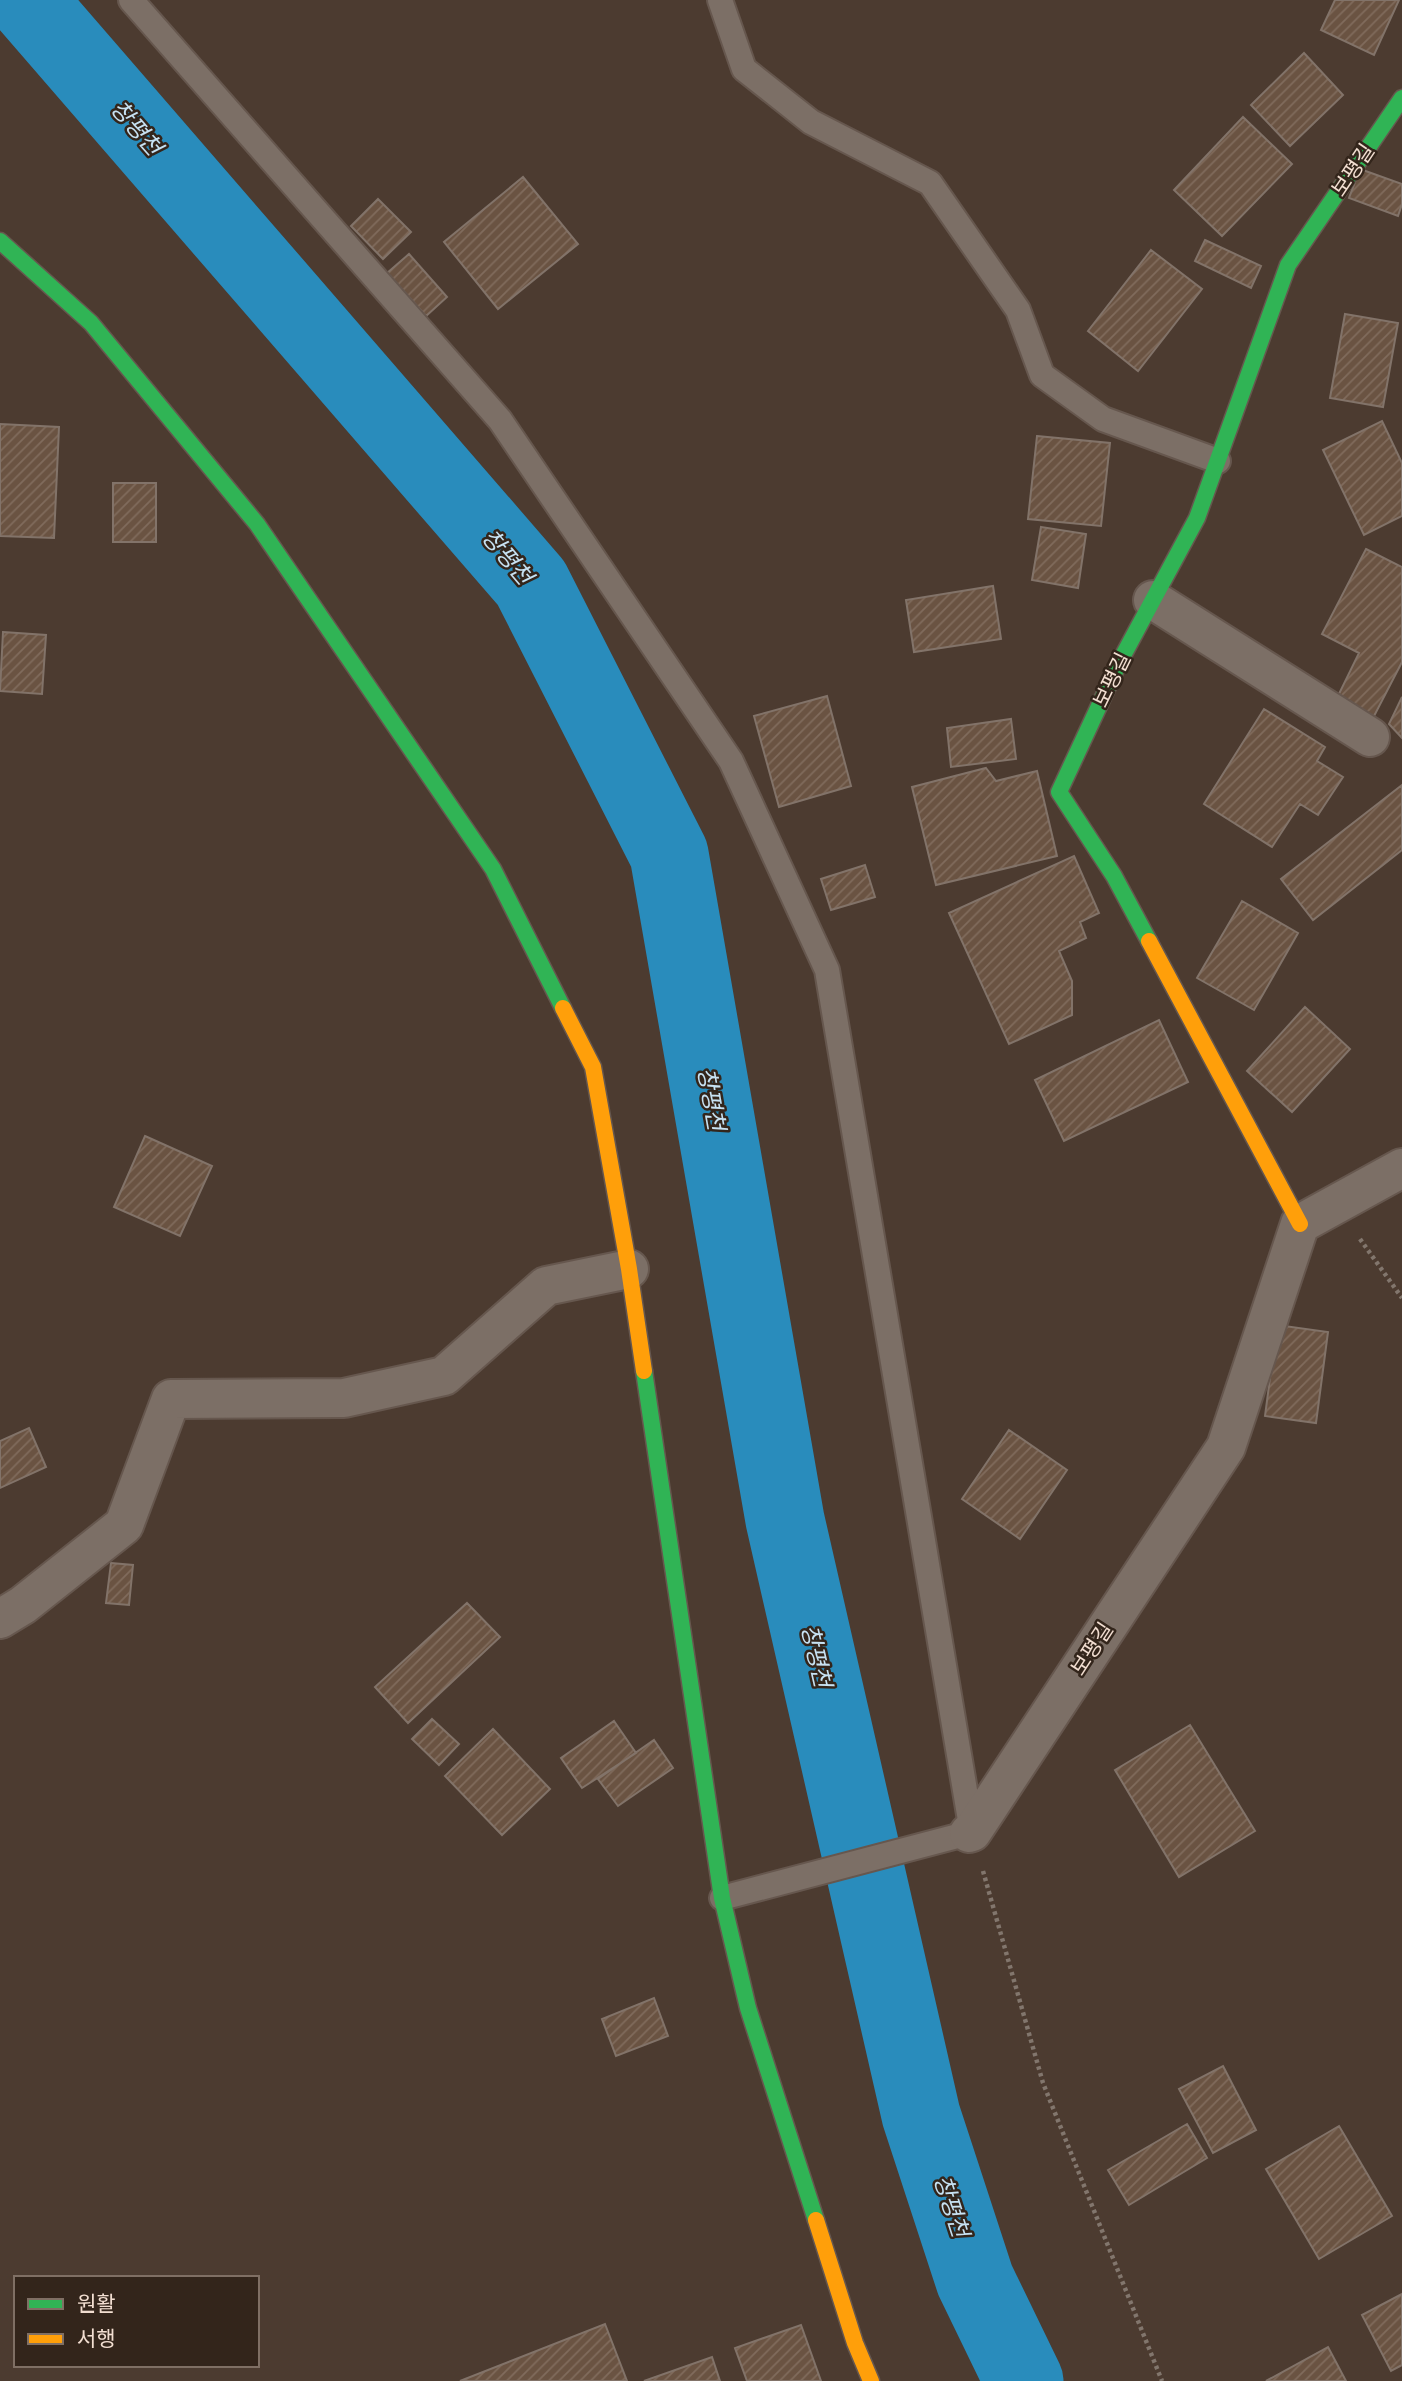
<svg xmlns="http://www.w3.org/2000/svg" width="1402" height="2381" viewBox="0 0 1402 2381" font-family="Karla,'Noto Sans KR',sans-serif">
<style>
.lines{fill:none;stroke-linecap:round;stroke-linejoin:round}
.river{stroke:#298cbc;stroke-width:79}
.building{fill:url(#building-hatch);stroke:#827369;stroke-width:2}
.lane-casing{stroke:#66574e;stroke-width:28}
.street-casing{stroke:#66574e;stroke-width:42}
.fast-casing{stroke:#66574e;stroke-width:19}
.slow-casing{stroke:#66574e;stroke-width:19}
.path{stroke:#82766d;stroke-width:4.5;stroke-dasharray:3.5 3.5;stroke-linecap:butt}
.lane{stroke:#7c6f66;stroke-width:24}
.street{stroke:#7c6f66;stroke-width:38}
.fast{stroke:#30b455;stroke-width:16}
.slow{stroke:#ff9f0a;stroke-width:16}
.labels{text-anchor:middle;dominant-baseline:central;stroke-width:5;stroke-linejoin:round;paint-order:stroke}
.street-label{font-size:21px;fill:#f2ded1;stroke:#33251b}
.water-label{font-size:23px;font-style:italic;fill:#c7e2f3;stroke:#33251b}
</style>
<defs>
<pattern id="building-hatch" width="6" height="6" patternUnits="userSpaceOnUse" patternTransform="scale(1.75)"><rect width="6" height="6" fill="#6a5342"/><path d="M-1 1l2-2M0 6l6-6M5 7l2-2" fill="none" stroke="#806b5c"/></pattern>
</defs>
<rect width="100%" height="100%" fill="#4c3b30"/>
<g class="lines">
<path class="river" d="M26,0L531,583L669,854L785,1520L921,2115L975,2280L1024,2381"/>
</g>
<path class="building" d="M1335,0H1399L1374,55L1321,30Z
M1304,53L1343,95L1290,146L1251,105Z
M1243,117L1292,164L1222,236L1174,190Z
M1360,169L1402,184V204L1398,216L1349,198Z
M523,177L578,244L498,309L444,242Z
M378,199L411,232L383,259L351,226Z
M1205,240L1261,266L1251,288L1195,261Z
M1151,250L1202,289L1138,371L1088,331Z
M409,254L447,297L426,316L387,273Z
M1345,314L1398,323L1383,407L1330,398Z
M1382,421L1402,463V516L1364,535L1323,450Z
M0,424L59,427L54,538L0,536Z
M1037,436L1110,443L1101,526L1028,519Z
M113,483H156V542H113Z
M1041,527L1086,534L1078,588L1032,580Z
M1366,549L1402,567V662L1372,720L1335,702L1359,653L1322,634Z
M993,586L1001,639L914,652L906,600Z
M3,632L46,635L42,694L0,691Z
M827,696L851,786L779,807L754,716Z
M1402,697V738L1389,724Z
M1264,709L1325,747L1317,761L1343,777L1318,815L1300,804L1272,847L1204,804Z
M1011,719L1016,759L951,767L947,728Z
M986,768L996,781L1037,771L1057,856L936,885L912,787Z
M1402,785V850L1313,920L1281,879Z
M1074,856L1099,913L1080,922L1086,938L1059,951L1072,981V1015L1009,1044L949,913Z
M865,865L875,897L831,910L821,879Z
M1242,901L1298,933L1254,1010L1197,978Z
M1305,1007L1350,1049L1292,1112L1247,1071Z
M1159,1020L1188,1082L1064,1141L1035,1080Z
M145,1136L212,1166L180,1236L114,1207Z
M1277,1325L1328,1332L1316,1423L1265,1416Z
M29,1428L46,1467L0,1488V1441Z
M1009,1430L1067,1470L1020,1539L962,1499Z
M111,1563L133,1565L129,1605L106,1603Z
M467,1603L500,1637L408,1723L375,1687Z
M432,1719L459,1744L439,1765L412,1739Z
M614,1721L636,1753L582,1788L561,1758Z
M1190,1725L1255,1831L1179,1877L1115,1770Z
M493,1729L550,1789L502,1835L445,1776Z
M654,1740L673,1768L618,1806L598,1779Z
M654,1998L668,2036L616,2056L602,2019Z
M1223,2066L1256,2130L1213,2153L1179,2089Z
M1187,2124L1207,2158L1129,2205L1108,2170Z
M1339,2126L1392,2216L1319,2259L1266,2169Z
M1402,2294V2365L1391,2371L1362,2315Z
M605,2324L627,2381H460Z
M801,2325L821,2381H747L735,2348Z
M1328,2347L1346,2381H1266Z
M712,2357L720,2381H644Z"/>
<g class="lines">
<defs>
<path id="lane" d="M131,0L500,420L731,761L827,970L972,1832
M720,0L744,69L811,122L930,183L1018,310L1042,375L1103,419L1218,461
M722,1898L969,1833"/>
<path id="street" d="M1153,600L1370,737
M0,1619L23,1605L124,1525L171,1399L344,1398L444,1376L546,1286L629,1269
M969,1833L972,1832L1226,1447L1300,1224L1402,1168"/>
<path id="fast" d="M0,241L91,323L257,524L493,869L563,1008
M1149,941L1114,876L1059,792L1119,663L1197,518L1288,265L1402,98
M644,1371L722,1898L748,2008L816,2220"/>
<path id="slow" d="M1149,941L1300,1224
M563,1008L593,1067L629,1269L644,1371
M816,2220L855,2343L871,2381"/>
</defs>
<use href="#lane" class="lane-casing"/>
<use href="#street" class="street-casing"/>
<use href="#fast" class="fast-casing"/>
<use href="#slow" class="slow-casing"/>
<path class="path" d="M1360,1239L1402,1298
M983,1871L1043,2083L1162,2381"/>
<use href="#lane" class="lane"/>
<use href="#street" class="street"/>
<use href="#fast" class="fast"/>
<use href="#slow" class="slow"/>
</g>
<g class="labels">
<g class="street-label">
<text transform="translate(1353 170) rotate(-56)">보평길</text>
<text transform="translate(1112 680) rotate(-64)">보평길</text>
<text transform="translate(1092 1649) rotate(-57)">보평길</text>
</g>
<g class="water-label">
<text transform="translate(136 128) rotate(49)">창평천</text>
<text transform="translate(507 557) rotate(50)">창평천</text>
<text transform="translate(711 1099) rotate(80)">창평천</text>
<text transform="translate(816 1656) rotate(77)">창평천</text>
<text transform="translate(951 2206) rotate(72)">창평천</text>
</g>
</g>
<rect x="14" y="2276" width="245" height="91" fill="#33251b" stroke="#7f6f64" stroke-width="2"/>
<rect x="28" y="2299" width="35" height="10" fill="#30b455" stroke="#7f6f64" stroke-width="2"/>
<text x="77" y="2311" font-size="21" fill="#f2ded1">원활</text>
<rect x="28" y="2334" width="35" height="10" fill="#ff9f0a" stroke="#7f6f64" stroke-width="2"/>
<text x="77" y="2346" font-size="21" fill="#f2ded1">서행</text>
</svg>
